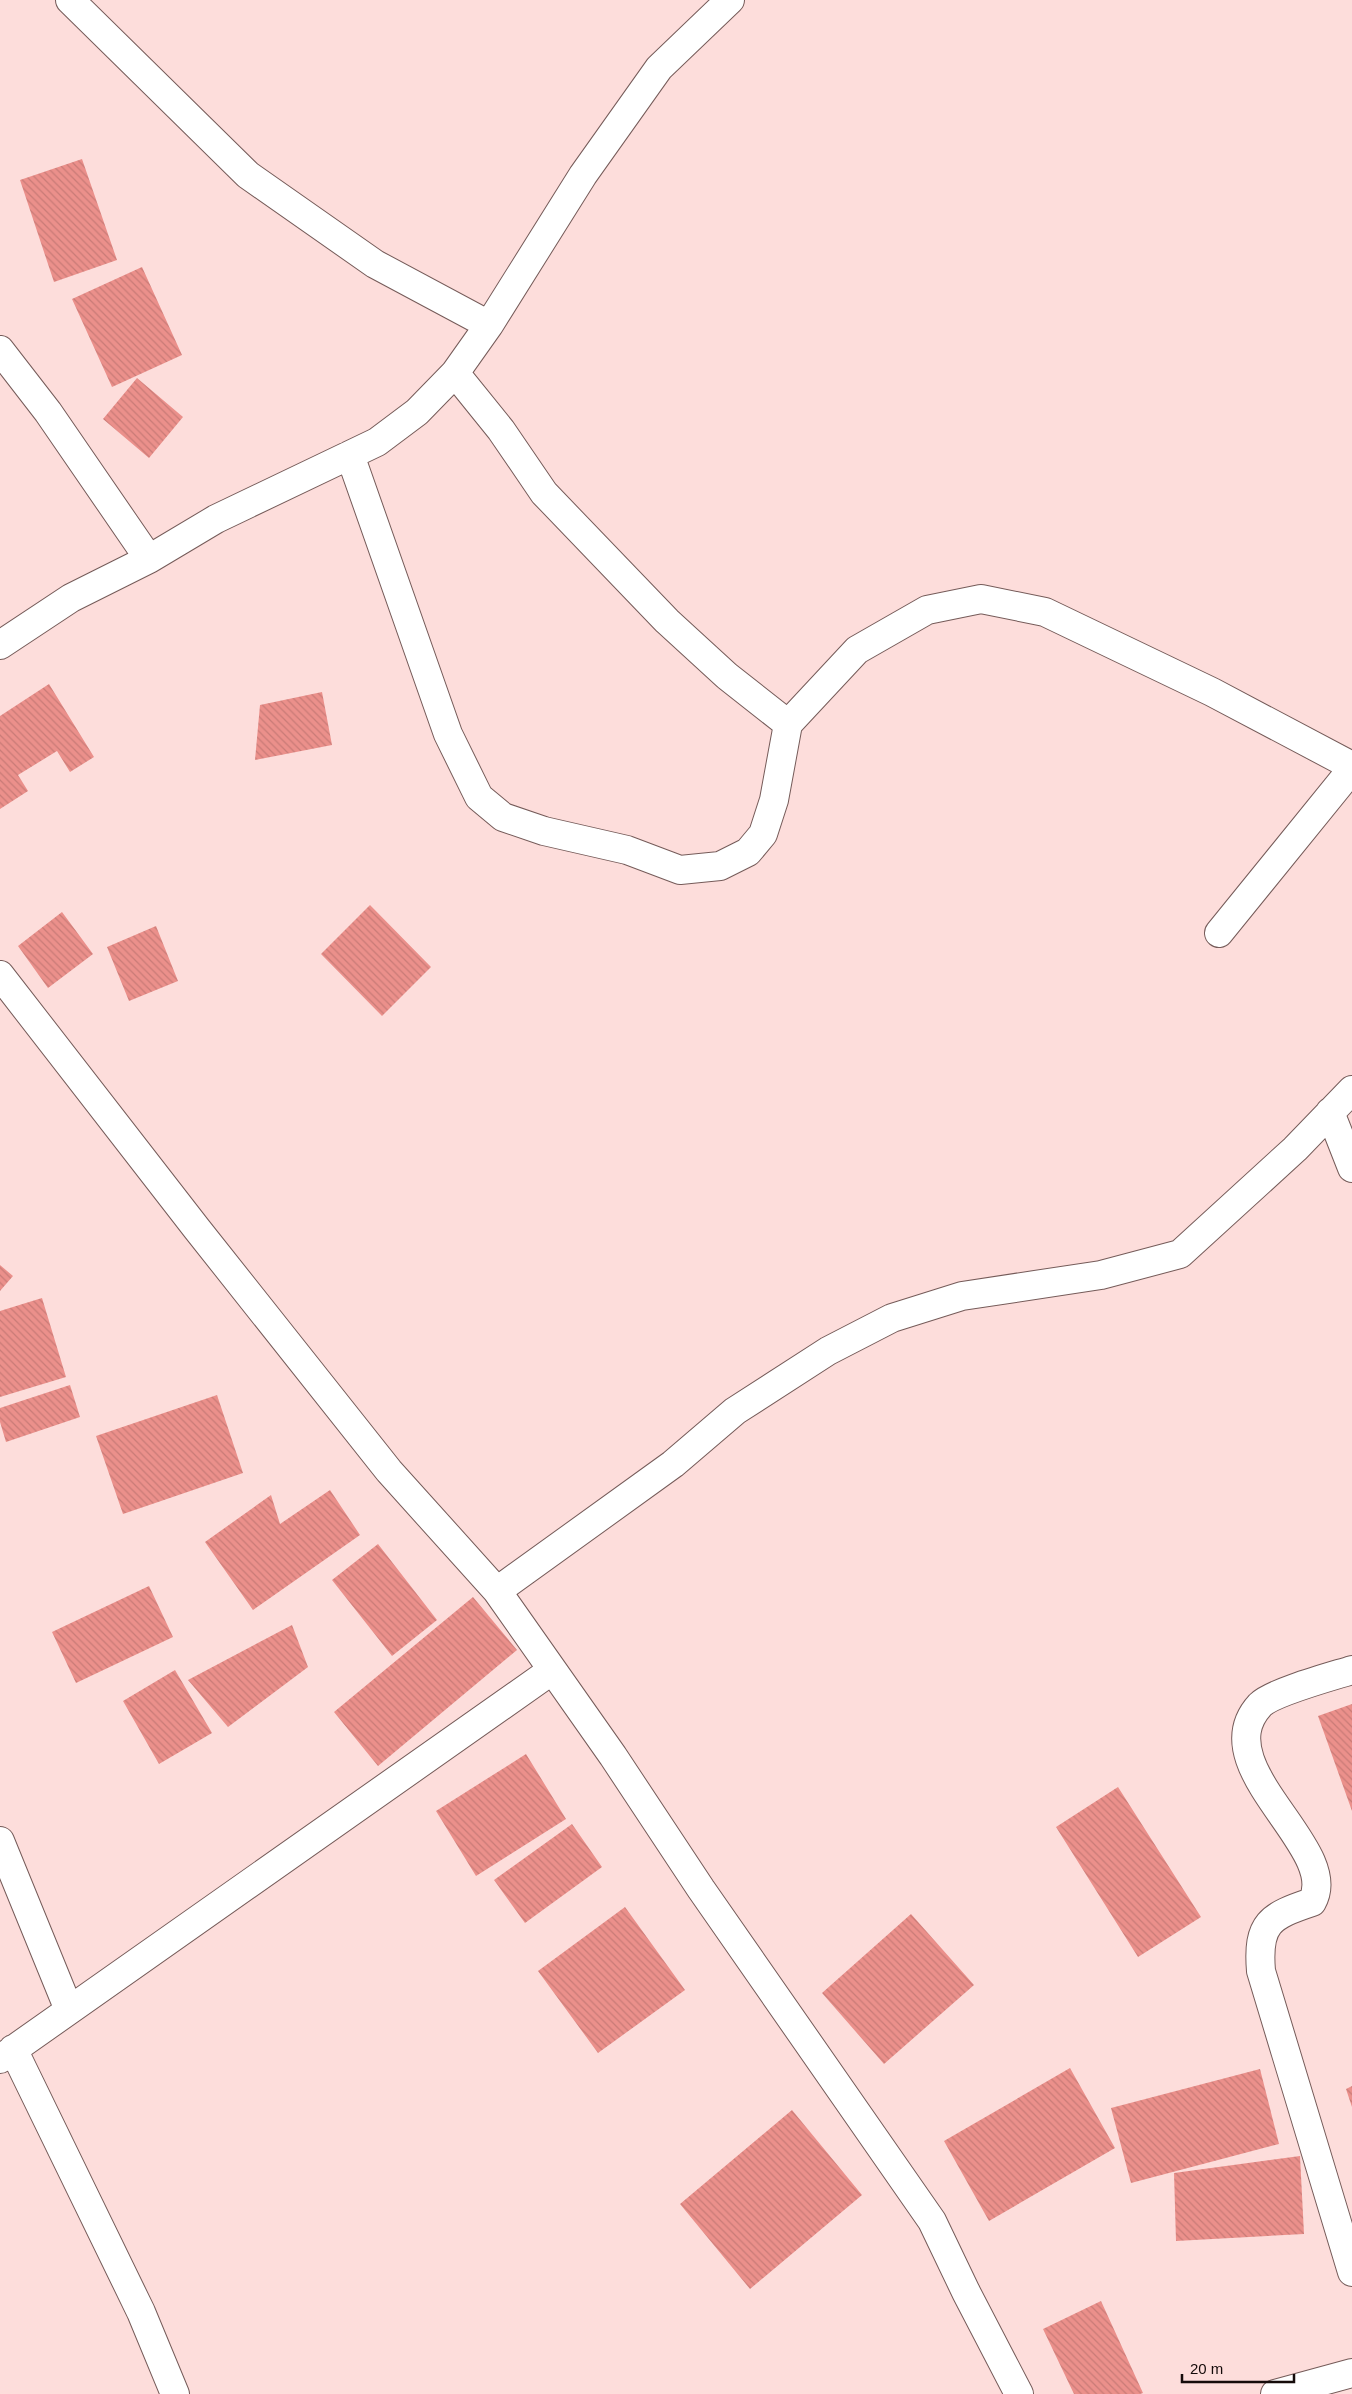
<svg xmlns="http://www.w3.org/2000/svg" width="1352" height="2394" viewBox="0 0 1352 2394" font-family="Arial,sans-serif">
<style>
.building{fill:url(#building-back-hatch)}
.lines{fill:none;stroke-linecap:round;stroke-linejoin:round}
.minor-casing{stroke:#755b59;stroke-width:30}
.minor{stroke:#fff;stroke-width:28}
</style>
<defs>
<pattern id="building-back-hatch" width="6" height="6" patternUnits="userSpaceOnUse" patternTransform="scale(1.25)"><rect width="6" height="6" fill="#eb908b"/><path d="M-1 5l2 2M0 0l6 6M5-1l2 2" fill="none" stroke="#c97b77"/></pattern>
</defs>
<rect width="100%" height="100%" fill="#fddddb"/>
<path class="building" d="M82,159L117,260L54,282L20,180Z
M142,267L182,355L112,387L72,299Z
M137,378L183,417L149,458L103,419Z
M49,684L94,757L70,772L57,751L18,775L28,791L0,809V716Z
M322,692L332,745L255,760L260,705Z
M370,905L431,967L382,1016L321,954Z
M62,912L93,954L48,988L18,946Z
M156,926L178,981L129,1001L107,947Z
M0,1265L13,1276L0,1291Z
M42,1298L66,1377L0,1397V1311Z
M70,1385L80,1417L6,1442L0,1422V1408Z
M217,1395L243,1473L123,1514L96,1436Z
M330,1490L360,1535L253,1610L205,1542L271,1495L280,1524Z
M378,1544L437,1620L392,1656L332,1580Z
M149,1586L173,1637L76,1683L52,1632Z
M473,1597L517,1650L378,1766L334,1712Z
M292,1625L308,1667L228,1727L188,1680Z
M175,1670L212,1733L159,1764L123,1701Z
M1352,1704V1811L1318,1716Z
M526,1754L566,1819L476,1876L436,1811Z
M1118,1787L1201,1917L1138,1957L1056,1827Z
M572,1824L602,1867L525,1923L494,1880Z
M625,1907L685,1990L598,2053L538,1971Z
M911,1914L974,1985L884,2064L822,1993Z
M1070,2068L1115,2148L989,2221L944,2141Z
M1260,2069L1279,2144L1131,2183L1111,2108Z
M1352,2086V2107L1346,2089Z
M792,2110L862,2195L750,2289L680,2204Z
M1300,2156L1304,2234L1176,2241L1174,2173Z
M1101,2301L1143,2393L1140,2394H1074L1043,2329Z"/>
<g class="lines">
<defs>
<path id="minor" d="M70,0L248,175L375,264L489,325
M0,350L48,412L149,559
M455,373L501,430L544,493L667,621L727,676L788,724
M350,455L448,734L479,797L503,817L544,831L627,850L680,870L720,866L748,852L763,834L774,800L788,724L857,650L927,610L981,599L1045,612L1212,692L1352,766
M0,645L71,598L149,559L216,519L377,442L417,412L455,373L489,325L583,175L659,68L730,0
M1219,933L1352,769
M0,975L197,1229L389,1471L497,1591L613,1756L701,1889L932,2221L966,2292L1019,2394
M1330,1112L1352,1168
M497,1591L673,1464L735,1411L828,1351L892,1318L962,1296L1101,1275L1180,1254L1295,1149L1352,1090
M1352,1670C1333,1676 1273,1692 1260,1705C1203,1767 1343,1848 1312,1902C1270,1916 1257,1923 1261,1971L1352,2272
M0,1841L69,2010
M13,2049L141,2312L175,2394
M0,2059L551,1671
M1275,2394L1352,2373"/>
</defs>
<use href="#minor" class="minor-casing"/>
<use href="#minor" class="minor"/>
</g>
<path d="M1182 2374v8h112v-8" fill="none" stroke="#150b0a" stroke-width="2.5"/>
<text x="1190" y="2374" font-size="15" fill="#150b0a" stroke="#fddddb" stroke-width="4" paint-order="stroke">20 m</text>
</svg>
